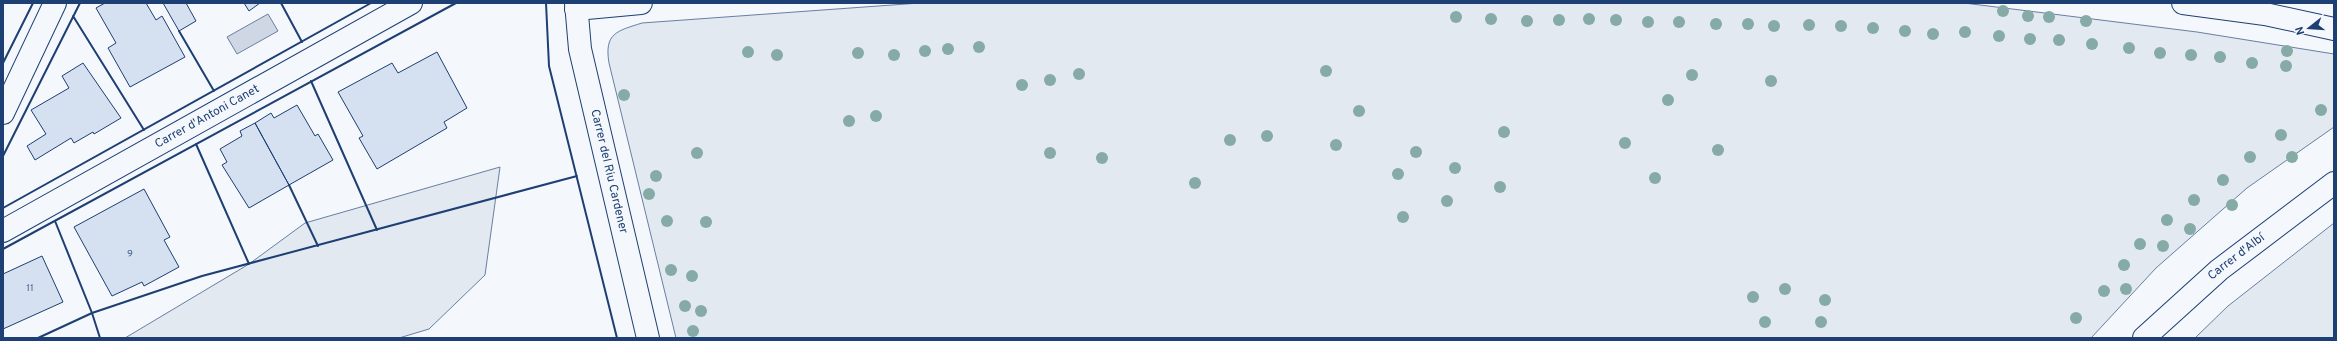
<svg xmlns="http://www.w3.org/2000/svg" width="2337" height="341" viewBox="0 0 2337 341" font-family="Overpass,sans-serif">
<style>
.green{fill:#e3e9f0;stroke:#687fa3}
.water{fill:#cfd7e4;stroke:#687fa3}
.building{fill:#d5e0f0;stroke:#1d3f73}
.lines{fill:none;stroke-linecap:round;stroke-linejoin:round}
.street-casing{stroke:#1d3f73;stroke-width:24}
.street{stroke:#f4f7fb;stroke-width:22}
.wall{stroke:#1d3f73;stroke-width:2}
.tree{fill:#86aba6}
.labels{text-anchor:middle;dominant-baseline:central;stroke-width:3;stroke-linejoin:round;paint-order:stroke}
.number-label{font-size:10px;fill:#4b6792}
.street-label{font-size:12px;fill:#1d3f73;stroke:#f4f7fb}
</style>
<rect width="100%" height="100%" fill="#f4f7fb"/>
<path class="green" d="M920,3H1964L2197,32L2334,54V127L2247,188L2156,268L2091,338H676L609,63C604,33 617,31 642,23Z
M500,167L485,275L429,329L399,338H125L249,264L305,223Z
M2334,223V338H2195L2228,306Z"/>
<path class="water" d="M268,14L278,31L237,54L227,37Z"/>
<path class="building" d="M105,3H146L156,20L162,16L185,57L130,87L108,48L116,43L96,8Z
M163,3H186L196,21L179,31Z
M244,3H260L249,11Z
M437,52L467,108L444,122L447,128L377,169L359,138L363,136L338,92L392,63L398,73Z
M83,63L121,118L94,134L93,132L74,143L71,138L35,160L27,146L46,134L31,110L69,88L62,76Z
M297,105L315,136L318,134L333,160L289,185L255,123L271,113L274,118Z
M255,123L289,185L249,208L222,165L227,162L220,149L242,136L240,131Z
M144,189L170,237L164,240L179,267L144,286L142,282L112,296L74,227Z
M42,256L63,302L3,329V274Z"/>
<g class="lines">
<defs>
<g id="street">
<path id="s1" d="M576,3L580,49L648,338"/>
<path d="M2183,3L2265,14L2334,29"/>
<path d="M576,9L641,3"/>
<path d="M3,113L55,3"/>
<path id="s2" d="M3,231L411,3"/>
<path id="s3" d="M2144,338L2219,270L2334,183"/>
</g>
</defs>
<use href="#street" class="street-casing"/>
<use href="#street" class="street"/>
<path class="wall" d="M281,3L302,42
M546,3L549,66L617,338
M73,16L144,130
M179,31L214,91
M3,63L33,3
M311,81L377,230
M196,144L249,264
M3,156L80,3
M289,185L318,246
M3,208L371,3
M55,221L92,313L202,276L577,176
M3,249L456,3
M38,338L92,313L100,338"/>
</g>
<g class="tree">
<circle cx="2003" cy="11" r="6"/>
<circle cx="2028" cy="16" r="6"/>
<circle cx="1456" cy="17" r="6"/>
<circle cx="2049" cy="17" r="6"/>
<circle cx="1491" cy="19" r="6"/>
<circle cx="1589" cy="19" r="6"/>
<circle cx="1559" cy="20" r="6"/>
<circle cx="1616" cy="20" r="6"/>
<circle cx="1527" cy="21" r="6"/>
<circle cx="2086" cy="21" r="6"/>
<circle cx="1648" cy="22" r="6"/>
<circle cx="1679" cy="22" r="6"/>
<circle cx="1716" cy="24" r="6"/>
<circle cx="1748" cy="24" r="6"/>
<circle cx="1809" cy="25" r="6"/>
<circle cx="1774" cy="26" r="6"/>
<circle cx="1841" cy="26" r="6"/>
<circle cx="1873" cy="28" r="6"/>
<circle cx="1905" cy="31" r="6"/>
<circle cx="1965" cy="32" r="6"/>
<circle cx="1933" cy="34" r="6"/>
<circle cx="1999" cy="36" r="6"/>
<circle cx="2030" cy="39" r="6"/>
<circle cx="2059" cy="40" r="6"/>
<circle cx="2092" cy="44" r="6"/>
<circle cx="979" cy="47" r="6"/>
<circle cx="2129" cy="48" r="6"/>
<circle cx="948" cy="49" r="6"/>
<circle cx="925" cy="51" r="6"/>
<circle cx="2287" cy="51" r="6"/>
<circle cx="748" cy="52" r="6"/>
<circle cx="858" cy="53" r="6"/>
<circle cx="2160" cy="53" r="6"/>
<circle cx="777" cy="55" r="6"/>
<circle cx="894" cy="55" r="6"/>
<circle cx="2191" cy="55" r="6"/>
<circle cx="2220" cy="57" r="6"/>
<circle cx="2252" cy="63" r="6"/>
<circle cx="2286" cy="66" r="6"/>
<circle cx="1326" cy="71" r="6"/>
<circle cx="1079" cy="74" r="6"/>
<circle cx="1692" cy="75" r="6"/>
<circle cx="1050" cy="80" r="6"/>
<circle cx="1771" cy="81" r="6"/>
<circle cx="1022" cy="85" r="6"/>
<circle cx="624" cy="95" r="6"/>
<circle cx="1668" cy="100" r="6"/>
<circle cx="2321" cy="110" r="6"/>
<circle cx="1359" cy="111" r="6"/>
<circle cx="876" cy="116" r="6"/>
<circle cx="849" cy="121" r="6"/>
<circle cx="1504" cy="132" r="6"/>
<circle cx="2281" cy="135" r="6"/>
<circle cx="1267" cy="136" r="6"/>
<circle cx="1230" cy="140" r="6"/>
<circle cx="1625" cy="143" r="6"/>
<circle cx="1336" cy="145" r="6"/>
<circle cx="1718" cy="150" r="6"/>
<circle cx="1416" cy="152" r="6"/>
<circle cx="697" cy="153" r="6"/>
<circle cx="1050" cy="153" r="6"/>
<circle cx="2250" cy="157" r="6"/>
<circle cx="2292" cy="157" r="6"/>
<circle cx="1102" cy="158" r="6"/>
<circle cx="1455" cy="168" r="6"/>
<circle cx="1398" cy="174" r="6"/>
<circle cx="656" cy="176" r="6"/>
<circle cx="1655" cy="178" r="6"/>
<circle cx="2223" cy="180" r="6"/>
<circle cx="1195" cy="183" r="6"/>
<circle cx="1500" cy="187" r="6"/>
<circle cx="649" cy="194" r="6"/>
<circle cx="2194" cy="200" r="6"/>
<circle cx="1447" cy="201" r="6"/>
<circle cx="2232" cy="205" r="6"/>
<circle cx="1403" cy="217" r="6"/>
<circle cx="2167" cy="220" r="6"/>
<circle cx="667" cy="221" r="6"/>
<circle cx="706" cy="222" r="6"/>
<circle cx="2190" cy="229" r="6"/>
<circle cx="2140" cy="244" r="6"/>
<circle cx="2163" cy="246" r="6"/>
<circle cx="2124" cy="265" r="6"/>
<circle cx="671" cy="270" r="6"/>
<circle cx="692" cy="276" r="6"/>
<circle cx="1785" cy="289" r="6"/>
<circle cx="2126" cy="289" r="6"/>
<circle cx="2104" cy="291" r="6"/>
<circle cx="1753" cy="297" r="6"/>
<circle cx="1825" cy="300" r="6"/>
<circle cx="685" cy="306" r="6"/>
<circle cx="701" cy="311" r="6"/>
<circle cx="2076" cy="318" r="6"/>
<circle cx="1765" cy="322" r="6"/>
<circle cx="1821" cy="322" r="6"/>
<circle cx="693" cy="331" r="6"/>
</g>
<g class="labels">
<g class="number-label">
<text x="130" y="254">9</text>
<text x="30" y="288">11</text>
</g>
<g class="street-label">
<text stroke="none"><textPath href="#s2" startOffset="234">Carrer d'Antoni Canet</textPath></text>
<text stroke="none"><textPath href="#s1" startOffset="172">Carrer del Riu Cardener</textPath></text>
<text stroke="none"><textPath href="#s3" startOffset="123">Carrer d'Albí</textPath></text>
</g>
</g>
<rect width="2337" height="341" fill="none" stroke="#1d3f73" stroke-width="8"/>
<g transform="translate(2309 28) rotate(253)" stroke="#f4f7fb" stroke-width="3" paint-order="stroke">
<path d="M0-3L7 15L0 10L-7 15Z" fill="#1d3f73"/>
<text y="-6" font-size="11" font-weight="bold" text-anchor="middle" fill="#1d3f73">N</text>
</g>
</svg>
